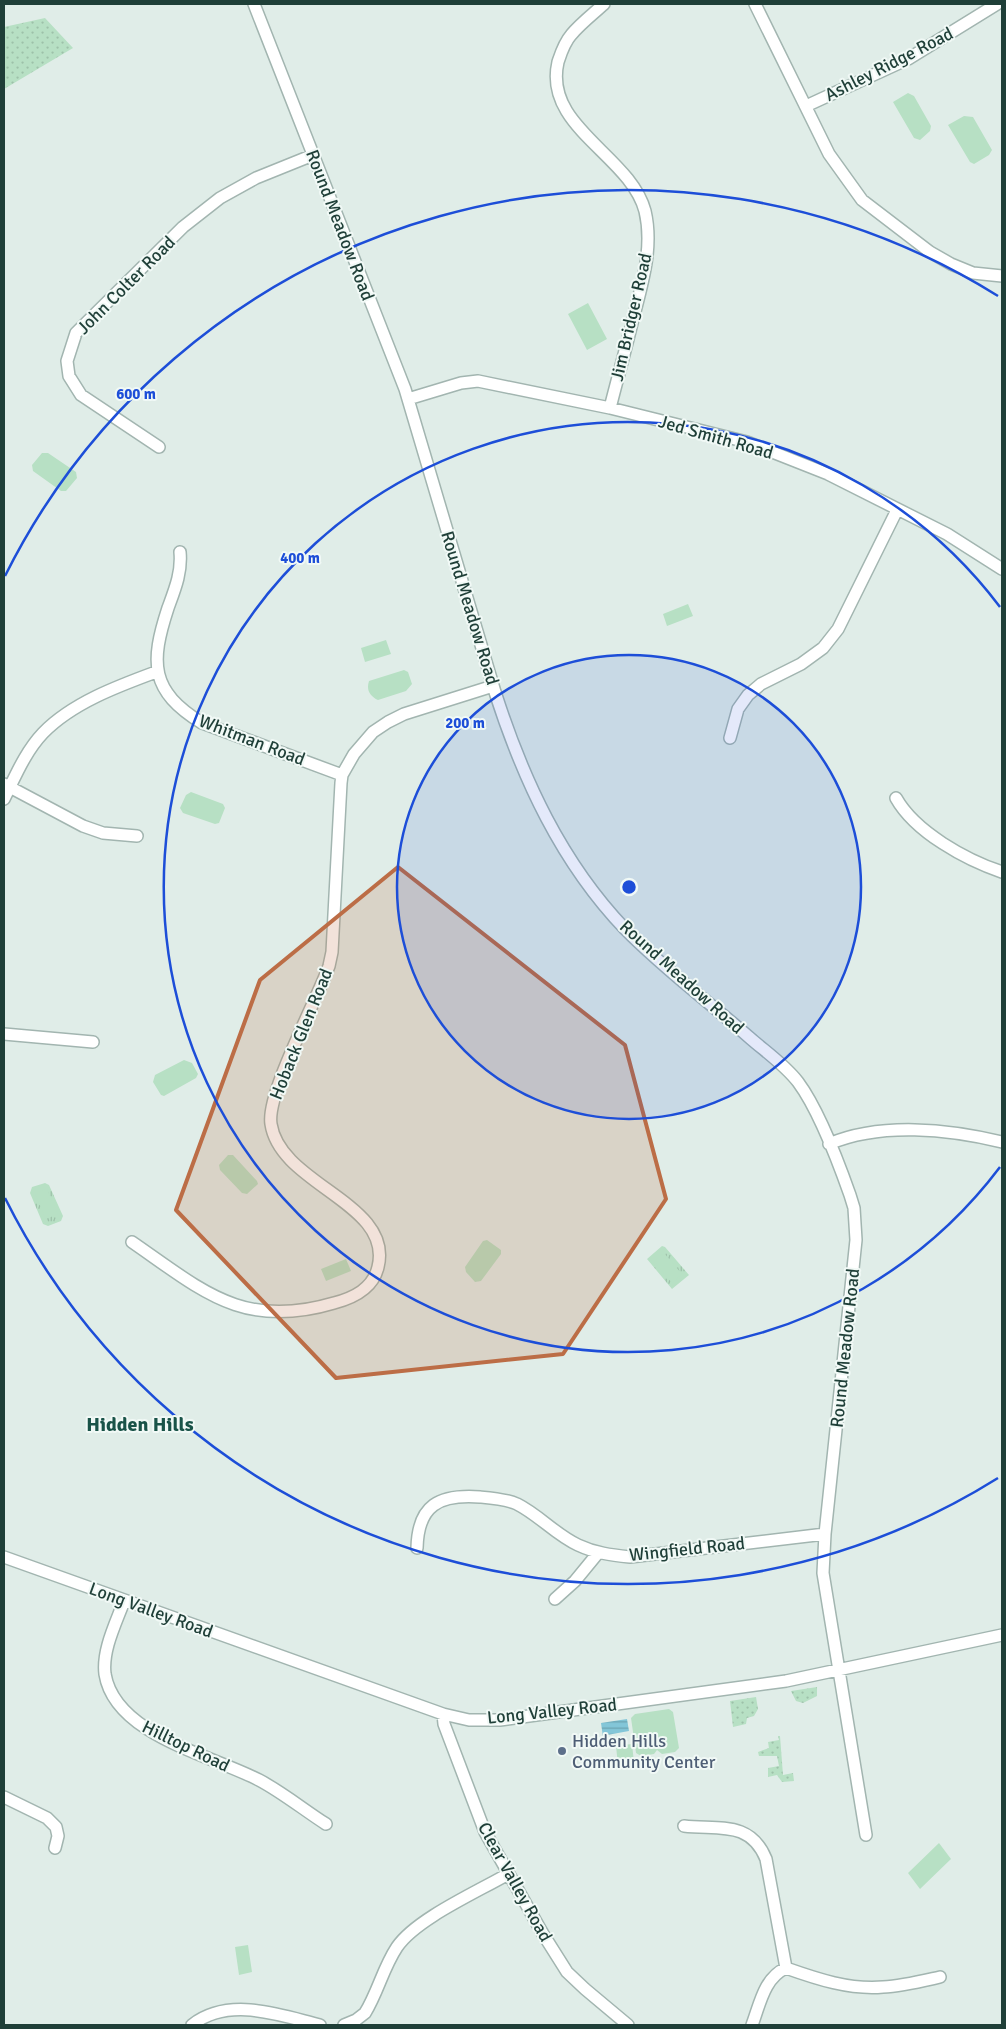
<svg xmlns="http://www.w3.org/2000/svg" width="1006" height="2029" viewBox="0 0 1006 2029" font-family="Signika,sans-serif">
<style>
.grass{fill:url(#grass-dots)}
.park{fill:url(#park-tufts)}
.pitch{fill:#b7e0c4}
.water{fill:url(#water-rules)}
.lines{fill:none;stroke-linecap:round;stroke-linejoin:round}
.minor-casing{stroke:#a2b5b0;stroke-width:14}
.minor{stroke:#fff;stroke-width:11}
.marked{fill:#bc6d46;fill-opacity:0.2;stroke:#bc6d46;stroke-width:4;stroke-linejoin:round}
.ring{fill:none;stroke:#1d4ed8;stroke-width:2.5}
.service-dot{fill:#5c6f8a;stroke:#f1f9f6;stroke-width:2}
.labels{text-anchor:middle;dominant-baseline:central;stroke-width:4;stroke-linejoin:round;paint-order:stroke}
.street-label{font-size:18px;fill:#1f3f38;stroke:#f1f9f6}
.service-label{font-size:18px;fill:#4e5e75;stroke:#f1f9f6;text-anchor:start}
.quarter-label{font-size:20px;font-weight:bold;fill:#195348;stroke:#f1f9f6}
.centre{fill:#1d4ed8;stroke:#f1f9f6;stroke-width:2.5}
.ring-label{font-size:15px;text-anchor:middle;font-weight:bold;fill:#1d4ed8;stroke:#f1f9f6;stroke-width:4;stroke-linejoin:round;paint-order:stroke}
</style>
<defs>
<pattern id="grass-dots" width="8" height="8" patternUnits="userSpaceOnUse" patternTransform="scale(1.25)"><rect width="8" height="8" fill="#b7e0c4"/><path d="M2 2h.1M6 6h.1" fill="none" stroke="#9dc1a9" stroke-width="1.8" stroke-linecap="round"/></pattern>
<pattern id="park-tufts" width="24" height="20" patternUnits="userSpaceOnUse" patternTransform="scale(1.25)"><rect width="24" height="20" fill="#b7e0c4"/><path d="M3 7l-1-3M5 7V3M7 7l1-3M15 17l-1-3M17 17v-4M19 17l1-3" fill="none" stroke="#9dc1a9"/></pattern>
<pattern id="water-rules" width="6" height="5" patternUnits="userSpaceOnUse" patternTransform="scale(1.25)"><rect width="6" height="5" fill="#83c6d8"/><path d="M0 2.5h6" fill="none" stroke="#6ba2b0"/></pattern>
</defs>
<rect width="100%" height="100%" fill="#e0ede8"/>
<path class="grass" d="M45,18L73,48L4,89V27Z
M817,1687V1696L803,1703L796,1701L791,1691Z
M756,1697L758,1709L754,1716L747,1718L746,1724L733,1727L730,1701Z
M778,1736H780L783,1775L793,1773L794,1781L782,1782L777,1775L768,1777V1768L779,1766L777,1756H759L758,1752L769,1748L768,1742L779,1740Z"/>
<path class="park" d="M45,1183L49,1185L63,1216L61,1221L48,1226L43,1224L30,1193L32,1187Z
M662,1246L665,1247L689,1275L672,1289L647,1259Z"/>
<path class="pitch" d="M908,93L914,96L931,126L930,131L920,140L914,138L893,102Z
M964,116L973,117L992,150L989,155L974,164L970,162L948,125Z
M588,303L607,339L587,350L568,314Z
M42,453H48L76,472L77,478L66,491H61L33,471L32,465Z
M688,604L693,616L667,626L663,614Z
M386,640L391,654L365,662L361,648Z
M404,670L408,672L412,684L406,691L378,700C370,696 366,690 369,681Z
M191,792L223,804L225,808L219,823L215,824L183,813L180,808L186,795Z
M184,1060L192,1063L198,1074L196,1078L164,1096L161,1095L153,1082L155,1075Z
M228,1155H233L257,1181L258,1184L247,1194L242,1193L220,1170L219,1165Z
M47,1189L58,1214L46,1219L35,1194Z
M487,1240L501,1250V1254L481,1281L475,1282L466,1272L465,1267L483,1241Z
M664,1253L682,1274L672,1283L654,1261Z
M346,1259L351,1271L326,1281L321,1269Z
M669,1709L673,1712L679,1748L675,1752L662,1754L657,1750L654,1754L641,1756L636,1753L631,1718L635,1714Z
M632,1744L634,1763L618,1765L616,1746Z
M939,1843L951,1859L920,1889L908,1873Z
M248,1945L252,1972L239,1975L235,1947Z"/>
<path class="water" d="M627,1719L629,1731L607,1735L603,1737L601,1723Z"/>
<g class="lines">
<defs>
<path id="minor" d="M254,4L405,389L495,692C523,779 561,862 625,929C664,969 709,1002 750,1038C766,1052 785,1065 798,1082C818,1109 838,1161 850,1195L854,1208L856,1240L825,1534L823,1573L866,1835
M604,4C593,14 580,24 571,35C564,43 561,53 558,62C543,127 630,155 645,211C654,249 641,287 632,323C625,352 617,380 610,408
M755,4L829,154L862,200L930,252L951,264L973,273L1002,276
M806,106L908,59L997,4
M408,399L461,383L478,381L610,408L747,442L828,474L947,534L1002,569
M159,447L81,395L69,376L67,361L76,333L183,227L220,198L256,178L313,155
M180,552C182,572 175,589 168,608C150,663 150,691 202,723L342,775
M730,738L738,709L748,695L761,684L801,664L823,648L838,629L897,510
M4,784L83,826L103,833L137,836
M896,798C915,832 966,860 1002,872
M4,799C15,777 25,752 43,733C72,703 118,686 156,672
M4,1034L93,1042
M829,1144C881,1122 948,1129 1002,1142
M132,1242C203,1291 243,1330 334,1303C353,1298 373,1289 378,1267C394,1203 280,1185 271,1124C266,1094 317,1000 329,966L332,952L341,783L342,775L354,754L373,732L388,722L404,714L493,686
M417,1548C418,1505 439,1494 480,1497C492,1498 506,1499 517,1504C539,1515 556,1535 578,1545C595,1553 611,1555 630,1557L825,1534
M4,1557L443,1714L469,1720H500L786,1681L1002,1635
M555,1599L575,1581L598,1553
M124,1601C116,1623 102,1650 105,1674C115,1735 211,1755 259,1780C282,1792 304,1810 326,1824
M443,1714L444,1724L485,1832L543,1934L567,1972L585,1989L628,2025
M4,1797L47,1818L56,1827L58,1836L55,1848
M684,1826C718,1830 750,1820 766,1859L786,1968
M192,2025C229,1996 279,2015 320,2025
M344,2025L356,2020L365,2013C378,1992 383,1968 397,1947C416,1919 477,1892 508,1874
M752,2025C760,2004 764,1978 786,1968C817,1979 850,1990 883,1987C902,1986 922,1981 940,1977"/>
</defs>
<use href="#minor" class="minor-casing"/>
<use href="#minor" class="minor"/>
</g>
<path class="marked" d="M398,867L625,1045L666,1199L563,1354L336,1378L176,1210L260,980Z"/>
<circle cx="629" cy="887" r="232" fill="#1d4ed8" fill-opacity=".12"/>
<g class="ring">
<circle cx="629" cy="887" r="232"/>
<path d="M1000 1167A465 465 0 1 1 1000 607"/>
<path d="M998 1478A697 697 0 0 1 5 1198M5 576A697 697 0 0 1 998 296"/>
</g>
<circle class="service-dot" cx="562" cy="1751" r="5"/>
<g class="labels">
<g class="street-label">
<text transform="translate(889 64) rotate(-27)">Ashley Ridge Road</text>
<text transform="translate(340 225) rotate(69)">Round Meadow Road</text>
<text transform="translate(126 285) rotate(-45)">John Colter Road</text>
<text transform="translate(631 317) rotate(-77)">Jim Bridger Road</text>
<text transform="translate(716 437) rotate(16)">Jed Smith Road</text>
<text transform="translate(470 608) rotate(73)">Round Meadow Road</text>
<text transform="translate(252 740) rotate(21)">Whitman Road</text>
<text transform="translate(682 977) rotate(42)">Round Meadow Road</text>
<text transform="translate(301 1034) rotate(-68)">Hoback Glen Road</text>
<text transform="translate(845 1348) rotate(-84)">Round Meadow Road</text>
<text transform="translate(687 1549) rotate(-6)">Wingfield Road</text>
<text transform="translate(151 1610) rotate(20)">Long Valley Road</text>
<text transform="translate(552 1711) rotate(-6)">Long Valley Road</text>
<text transform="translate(186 1746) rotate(26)">Hilltop Road</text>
<text transform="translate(515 1882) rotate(61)">Clear Valley Road</text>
</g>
<g class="service-label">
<text x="572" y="1741">Hidden Hills<tspan x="572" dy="21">Community Center</tspan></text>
</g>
<g class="quarter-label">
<text x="140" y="1424">Hidden Hills</text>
</g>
</g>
<circle cx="629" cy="887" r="8" class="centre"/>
<g class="ring-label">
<text x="136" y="399">600 m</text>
<text x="300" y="563">400 m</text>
<text x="465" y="728">200 m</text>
</g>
<rect width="1006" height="2029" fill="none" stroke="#1f3f38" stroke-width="10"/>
</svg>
